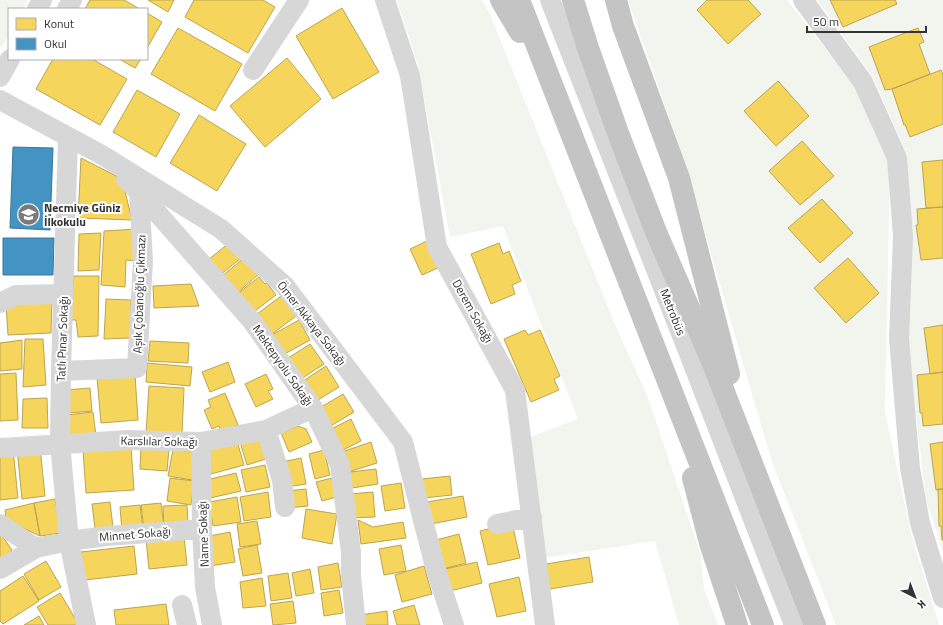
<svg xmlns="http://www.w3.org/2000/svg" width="943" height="625" viewBox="0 0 943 625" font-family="'Titillium Web',sans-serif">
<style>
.green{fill:#f1f5ed}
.homes{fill:#f6d55c;stroke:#bca450}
.schools{fill:#4393c3;stroke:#3e7698}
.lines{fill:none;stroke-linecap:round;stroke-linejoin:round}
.minor{stroke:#d7d7d7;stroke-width:20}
.highway{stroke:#c4c4c4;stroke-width:22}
.labels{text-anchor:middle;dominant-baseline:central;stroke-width:4;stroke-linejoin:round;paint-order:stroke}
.poi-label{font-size:12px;font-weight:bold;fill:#333;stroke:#fff;text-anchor:start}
.street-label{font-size:12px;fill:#333;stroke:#fff}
</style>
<rect width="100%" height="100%" fill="#fff"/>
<path class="green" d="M0,0H28L23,9H9V35L2,47L0,46Z
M397,0H482L489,12L616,327L647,395L701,556L704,589L718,625H679L655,541L543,558L530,437L578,419L503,226L450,237L418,65Z
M628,0H787L856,88L890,163L885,412L911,534L939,625H836L772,462L681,151Z
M817,0H943V552L926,499L907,339L910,297L907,155L873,77Z"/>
<path class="homes" d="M90,0H124L140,9H85Z
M148,0H174L168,12Z
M194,0H263L275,7L248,53L185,17Z
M707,0H748L761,14L728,44L697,10Z
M830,0H895L897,4L843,27Z
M342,8L379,72L333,99L296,36Z
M147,13L162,22L147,48Z
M178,28L242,64L215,111L151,74Z
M918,28L924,42L919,44L930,74L892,89L885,90L869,47Z
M287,58L321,99L265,147L230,106Z
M53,59H92L127,79L100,125L36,89Z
M119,59H141L135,68Z
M941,70L943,75V124L910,137L905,124L904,125L892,89Z
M778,81L809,116L776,146L744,111Z
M137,90L180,114L156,157L113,132Z
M199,115L246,144L217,191L170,163Z
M802,141L834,176L800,205L769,171Z
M81,158L122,179L132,220L78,218Z
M943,160V207L926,208L922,162Z
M822,199L853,233L820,263L788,228Z
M943,207V258L921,260L916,225H918L917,209Z
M136,229L137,261L126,260L125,287L101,285L104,231Z
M101,233L99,270L78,271L79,234Z
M427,241L440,267L422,275L410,249Z
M229,243L241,258L220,275L208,260Z
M499,243L503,254L509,251L521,281L512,285L515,294L491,304L471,254Z
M245,257L259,274L236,294L221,277Z
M848,258L879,293L846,323L814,288Z
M74,276H99L98,336L78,337L76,320H69Z
M259,277L265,284L267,283L276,295L251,314L236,295Z
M191,284L199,306L154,308L153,286Z
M281,296L296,316L272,334L257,314Z
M52,299L51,333L8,335L6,304Z
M106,299L131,300L130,338L104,339Z
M299,320L310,340L281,356L270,336Z
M943,325V372L930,374L924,328Z
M525,330L528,335L540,330L560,376L554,379L559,390L531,402L504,339Z
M25,339H43L46,385L23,387Z
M22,340V369L0,371V343Z
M150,341L189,343L188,363L148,361Z
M310,344L324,364L298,381L285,360Z
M228,362L235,382L210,392L202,372Z
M147,363L192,367L190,386L146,382Z
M326,366L339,387L313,403L300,383Z
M943,372V424L923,426L922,413H920L917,375Z
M16,373L18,420L0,421V374Z
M266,374L273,389L268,391L273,399L256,407L245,384Z
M135,375L138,420L101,423L97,378Z
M149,386L184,388L182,435L146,433Z
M90,388L92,411L68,413L66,390Z
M225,393L238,425L221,432L219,426L212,429L204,410L211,407L208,400Z
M343,394L354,412L329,427L318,409Z
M47,398L48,428H22L23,399Z
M93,412L96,436L70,439L67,415Z
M351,419L361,441L339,452L329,430Z
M298,426L306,429L312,442L289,452L281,433Z
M263,435L269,458L247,465L240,442Z
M237,441L244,465L211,474L205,450Z
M371,442L377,463L345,473L339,453Z
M943,442V489L936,490L930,444Z
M40,447L45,496L22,499L17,449Z
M131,447L134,490L86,493L83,450Z
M141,448L169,449L167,471L140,469Z
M13,449L18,498L0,500V450Z
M173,449L197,453L192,480L168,476Z
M324,450L330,475L315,479L309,454Z
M301,458L306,484L287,487L282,462Z
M265,465L270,487L246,492L241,470Z
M376,469L378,484L352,488L350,472Z
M236,473L241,491L210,498L206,480Z
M450,476L452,495L424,498L422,479Z
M170,478L194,481L191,505L167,501Z
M332,478L337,497L322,501L316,482Z
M401,483L405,508L385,511L381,486Z
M306,489L308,506L288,508L286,491Z
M938,489H943V540H942L941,526H939Z
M268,492L271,517L244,521L240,497Z
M373,492L375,517L350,518L349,494Z
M463,496L467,517L431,524L427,502Z
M237,497L241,522L213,526L209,502Z
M55,499L61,533L40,536L34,503Z
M110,502L113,527L95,529L92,504Z
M34,503L40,536L6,520L5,510Z
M161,503L164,527L144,529L141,505Z
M140,505L143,529L122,531L120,507Z
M187,505L188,525L164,527L163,506Z
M306,509L337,514L332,544L302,538Z
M358,520L373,527L403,522L406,538L361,544Z
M257,521L261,544L240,547L237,524Z
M512,523L520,558L488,565L480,531Z
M230,532L235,562L210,566L204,537Z
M0,533L12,550L0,561Z
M459,534L466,563L443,569L436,540Z
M184,536L187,565L149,569L146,540Z
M257,545L262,573L243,576L238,549Z
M401,545L406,571L384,575L379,549Z
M134,546L137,574L85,580L81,552Z
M589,557L593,582L550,589L546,564Z
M46,561L61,587L39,600L24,574Z
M477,562L482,583L450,591L445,569Z
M338,563L342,587L321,590L318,567Z
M424,566L432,594L402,602L395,575Z
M310,569L314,593L296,596L292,573Z
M288,573L292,598L271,601L268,576Z
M23,576L39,601L3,624L0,621V591Z
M519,577L526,611L497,617L489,584Z
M262,578L266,606L243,608L240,582Z
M339,590L343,613L324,616L321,593Z
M60,593L79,625H48L37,607Z
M293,601L296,623L273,625L270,604Z
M166,604L169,625H116L114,610Z
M414,605L420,625H397L393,611Z
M387,611L388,625H361L360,615Z
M39,616L44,625H24Z"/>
<path class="schools" d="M13,147L53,148L50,230L10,228Z
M3,238H54L53,275H3Z"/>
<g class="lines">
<path class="minor" d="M385,0L410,76L437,247L515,390L545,625
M550,0L688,351L794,625
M803,0L863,82L897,158L903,236L899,339L910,468L920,523L943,598
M37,9L42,0
M67,9L72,0
M253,70L299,0
M0,77L10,59
M0,100L102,155L221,229L285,286L403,442L435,567L454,625
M68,137L61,371L60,443L69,541L86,625
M126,179L139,192L252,321L313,408L340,465L351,552V576L356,625
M0,303L16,295L63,294
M61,371L137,368L143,261L139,192
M266,430L282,480L285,507
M201,442L202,529L205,587L212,625
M0,448L128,440L201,442L266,430L313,408
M0,524L36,548
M497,524L532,517
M0,569L36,548L69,541L107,536L202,529
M182,605L187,625"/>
<path class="highway" d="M501,0L520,32
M519,0L763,625
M573,0L588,48L618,133L656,232L712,361L815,625
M616,0L623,26L679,178L729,374
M693,478L710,543L737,625"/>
</g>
<defs>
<symbol id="school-disc" viewBox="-11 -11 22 22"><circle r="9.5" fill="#7a7a7a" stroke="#fff"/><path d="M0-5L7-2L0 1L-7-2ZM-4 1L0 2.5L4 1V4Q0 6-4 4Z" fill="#fff"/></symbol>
</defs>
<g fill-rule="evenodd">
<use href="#school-disc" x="16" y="202" width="25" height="25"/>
</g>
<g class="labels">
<g class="poi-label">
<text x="44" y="207">Necmiye Güniz<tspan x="44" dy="14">İlkokulu</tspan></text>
</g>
<g class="street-label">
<text transform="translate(139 294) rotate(-88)">Aşık Çobanoğlu Çıkmazı</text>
<text transform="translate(473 311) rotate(61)">Derem Sokağı</text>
<text transform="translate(673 312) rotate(68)">Metrobüs</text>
<text transform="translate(312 323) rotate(52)">Ömer Akkaya Sokağı</text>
<text transform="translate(62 339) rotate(-88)">Tatlı Pınar Sokağı</text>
<text transform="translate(283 365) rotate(55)">Mektepyolu Sokağı</text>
<text transform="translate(159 441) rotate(1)">Karslılar Sokağı</text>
<text transform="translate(135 534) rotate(-5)">Minnet Sokağı</text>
<text transform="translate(203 534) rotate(-92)">Name Sokağı</text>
</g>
</g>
<rect x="8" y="8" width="140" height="52" fill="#ffffff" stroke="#adadad"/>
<rect x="16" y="18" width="20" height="12" fill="#f6d55c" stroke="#adadad"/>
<text x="44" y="28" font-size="12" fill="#333333">Konut</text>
<rect x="16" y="38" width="20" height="12" fill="#4393c3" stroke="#adadad"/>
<text x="44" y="48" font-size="12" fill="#333333">Okul</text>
<g transform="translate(915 597) rotate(138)" stroke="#ffffff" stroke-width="3" paint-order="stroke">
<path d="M0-3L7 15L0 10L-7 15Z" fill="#333333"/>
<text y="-6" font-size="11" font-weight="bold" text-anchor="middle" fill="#333333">K</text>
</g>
<path d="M807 26v6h119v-6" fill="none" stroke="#333333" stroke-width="2"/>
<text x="813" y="26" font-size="12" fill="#333333" stroke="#ffffff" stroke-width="3" paint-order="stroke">50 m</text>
</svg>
